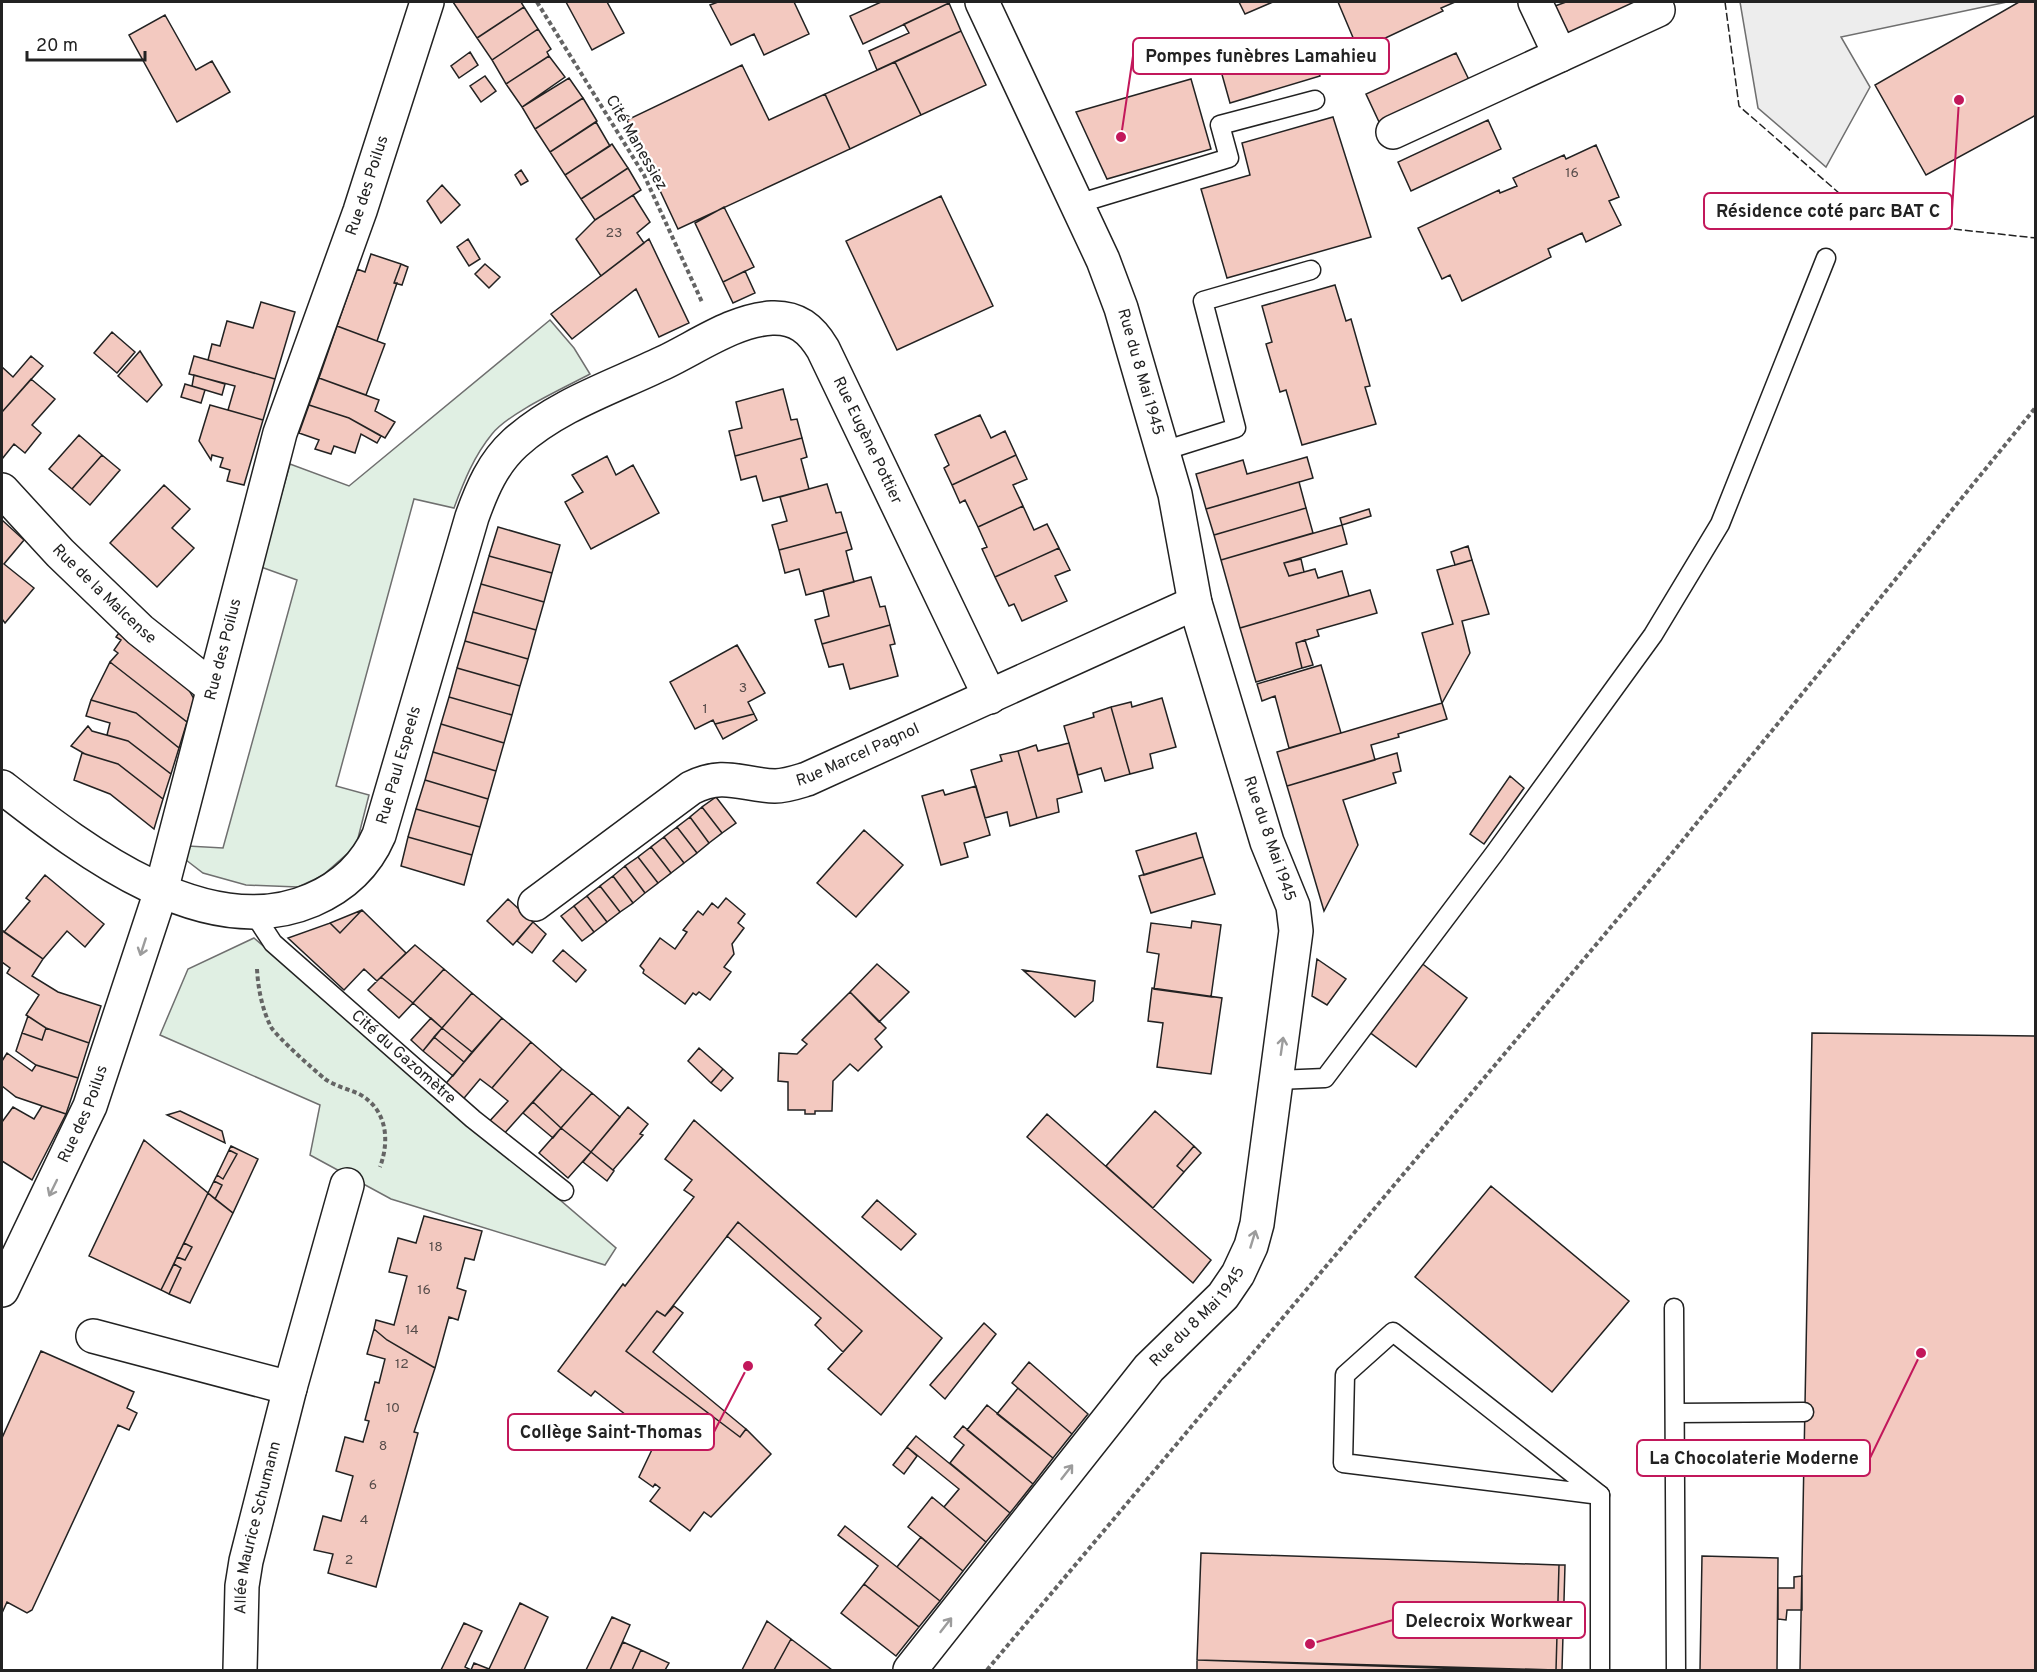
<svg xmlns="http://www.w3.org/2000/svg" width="2037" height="1672" viewBox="0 0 2037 1672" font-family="Overpass,sans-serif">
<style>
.green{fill:#e0efe3;stroke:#6f6f6f;stroke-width:1.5}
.parking{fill:#ededed;stroke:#6f6f6f;stroke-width:1.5}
.building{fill:#f3c9c0;stroke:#222;stroke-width:1.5}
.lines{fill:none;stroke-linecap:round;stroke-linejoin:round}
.lane-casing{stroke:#222;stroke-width:21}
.street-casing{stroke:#222;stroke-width:36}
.path{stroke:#646464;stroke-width:4;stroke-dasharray:4.5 3;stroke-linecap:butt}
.lane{stroke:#fff;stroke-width:18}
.street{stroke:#fff;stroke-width:33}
.fence{stroke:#222;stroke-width:1.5;stroke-dasharray:8 3;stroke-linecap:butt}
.oneway{stroke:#9c9c9c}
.labels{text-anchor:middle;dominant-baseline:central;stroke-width:4.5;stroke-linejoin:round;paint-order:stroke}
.number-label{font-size:14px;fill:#564c4a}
.street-label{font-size:16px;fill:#222;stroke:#fff}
.leader{fill:none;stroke:#c2185b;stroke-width:2}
.callout-dot{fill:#c2185b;stroke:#fff;stroke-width:2}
.callout{fill:#fff;stroke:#c2185b;stroke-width:2}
.callout-label{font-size:18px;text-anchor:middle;font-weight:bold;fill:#222}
</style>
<rect width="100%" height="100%" fill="#fff"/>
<path class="green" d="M550,320L574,348L590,374C564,388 510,412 492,434C474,456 464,481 454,508L414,499L336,786L369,795L356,846L322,876L298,887L246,885L203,873L186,860L188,846L223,848L297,580L261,567L290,464L349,486Z
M254,938L616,1248L605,1265L391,1199L310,1155L320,1105L160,1035L188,969Z"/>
<path class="parking" d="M1740,2H2007L1841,37L1870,87L1826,167L1758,108Z"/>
<path class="building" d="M453,2H521L524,7L477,38Z
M566,2H607L624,33L592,50Z
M718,2H794L809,34L764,55L754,34L731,45L710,5Z
M881,2H948L949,3L863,44L850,16Z
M1239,2H1273L1245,14Z
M1338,2H1455L1441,8L1443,11L1379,41L1377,38L1357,47Z
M1566,2H1641L1569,35L1555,6Z
M2019,2H2036V115L1926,175L1875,85Z
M949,3L961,31L877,70L869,51L909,33L904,24Z
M524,7L538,29L492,60L477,38Z
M165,15L196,70L212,61L230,92L177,122L129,35Z
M538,29L551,49L547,52L549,56L506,84L492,60Z
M961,31L986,85L921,115L895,62Z
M1311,45L1320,76L1230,103L1221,71Z
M470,52L478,65L459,78L451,66Z
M1456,53L1470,82L1380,124L1366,94Z
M549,56L565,77L522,107L506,84Z
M895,62L921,115L850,149L825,94Z
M742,65L769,120L825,94L850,149L678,229L627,120Z
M485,76L496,91L481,102L470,86Z
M569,78L583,98L535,129L522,107Z
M1191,79L1211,149L1107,179L1076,112Z
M583,98L597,121L550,152L535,129Z
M1333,117L1371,237L1227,278L1201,189L1250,175L1242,143Z
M1488,120L1501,149L1411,191L1398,162Z
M596,122L610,146L565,175L550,152Z
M612,144L628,168L581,199L565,175Z
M1596,145L1619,197L1609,201L1621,225L1586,242L1582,233L1548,249L1551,257L1462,301L1450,275L1442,279L1418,228L1499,190L1500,193L1517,186L1513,178L1564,155L1566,159Z
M628,168L641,190L595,220L581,199Z
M521,170L528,181L521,185L515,175Z
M442,185L460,205L441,223L427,201Z
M633,195L650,222L637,233L644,243L601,276L576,239L595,220Z
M941,196L993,306L897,350L846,241Z
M724,207L754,267L723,282L695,223Z
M468,239L480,259L469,266L457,247Z
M649,239L689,323L659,337L636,289L572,339L551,314Z
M371,254L401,264L394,283H397L377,341L337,326L357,269L365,272Z
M401,264L408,267L402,285L394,283Z
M485,264L500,277L489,288L475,274Z
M745,271L755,293L733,303L723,282Z
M1335,285L1346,321L1351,319L1370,386L1365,387L1376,424L1302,445L1286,390L1280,392L1266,344L1272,342L1262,306Z
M261,302L295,312L275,379L208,360L212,344L220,346L227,321L253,328Z
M337,326L385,344L366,395L319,378Z
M112,332L135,352L117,373L94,353Z
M140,351L162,385L147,402L118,376Z
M31,356L43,366L2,412V367L13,377Z
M194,356L275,379L263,420L228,410L235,386L189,374Z
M194,375L225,384L222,395L192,386Z
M319,378L379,400L375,411L395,422L385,438L349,418L309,405Z
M31,379L55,399L32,425L41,433L25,453L14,444L2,459V412Z
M185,384L205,390L201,403L181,397Z
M783,389L791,420L797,419L802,438L735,456L729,431L742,428L736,402Z
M210,405L263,420L244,485L227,481L230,470L220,467L223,458L212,455L211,460L199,441Z
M309,405L349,418L381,436L377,443L361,434L355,453L334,446L331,454L315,449L319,440L299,433Z
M980,415L991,438L1005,431L1016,455L952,485L944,468L949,465L935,435Z
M79,435L102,455L72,489L49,469Z
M802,438L807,457L801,459L809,489L763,501L756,476L741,480L735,456Z
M102,455L120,470L90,505L72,489Z
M1016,455L1027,479L1013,485L1023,506L978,527L965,500L960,503L952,485Z
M607,456L616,475L633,465L659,513L591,549L565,502L583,492L572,475Z
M1307,457L1313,478L1206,509L1196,474L1243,460L1247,474Z
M1299,482L1306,508L1214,535L1206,509Z
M827,484L836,513L841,512L847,532L779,550L772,525L787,521L780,497Z
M164,485L190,509L172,528L194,548L157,587L110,543Z
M1023,506L1034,530L1047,524L1059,548L995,577L982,549L987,547L978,527Z
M1306,508L1313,533L1221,560L1214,535Z
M1369,509L1371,516L1342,525L1340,518Z
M2,520L24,540L4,564L34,588L5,623L2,619Z
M1342,525L1347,544L1284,563L1289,576L1315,569L1318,578L1342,571L1349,596L1240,628L1221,560Z
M498,527L560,545L552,573L489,556Z
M847,532L852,549L846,551L854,582L806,595L799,569L785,573L779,550Z
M1468,546L1472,560L1455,565L1451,552Z
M1059,548L1070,570L1055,576L1067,601L1022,621L1014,604L1009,606L995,577Z
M489,556L552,573L544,602L481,584Z
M1301,559L1304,572L1289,576L1284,563Z
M1472,560L1489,614L1462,621L1470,653L1442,703L1422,633L1453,624L1437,570Z
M871,577L880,607L885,606L890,625L822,644L815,620L829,616L823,590Z
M481,584L544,602L536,630L473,612Z
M1370,590L1377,613L1317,630L1319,636L1296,643L1302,668L1256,682L1240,628Z
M473,612L536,630L528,659L465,641Z
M890,625L895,644L890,645L898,676L850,689L843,664L829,667L822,644Z
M121,630L186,685L194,699L187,722L110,662L118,653L114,650L121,640L116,637Z
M1305,640L1313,665L1302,668L1296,643Z
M465,641L528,659L520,686L457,668Z
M737,645L765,693L748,702L754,714L715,724L713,720L695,729L670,682Z
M110,662L187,722L179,748L136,713L91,700Z
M1321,665L1341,733L1289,748L1275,696L1262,701L1257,684Z
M457,668L520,686L512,715L449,697Z
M449,697L512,715L504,743L441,724Z
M1162,698L1176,747L1150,754L1153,768L1130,774L1111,707L1131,702L1132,707Z
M91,700L136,713L179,748L171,774L128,741L107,735L110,723L86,716Z
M1442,703L1447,719L1398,734L1399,737L1371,745L1375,760L1287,786L1277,752Z
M1111,707L1130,774L1105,781L1101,768L1078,775L1064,726L1094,717L1093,713Z
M754,714L757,720L723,739L715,724Z
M441,724L504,743L496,771L433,752Z
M88,726L92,731L128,741L171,774L163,799L118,764L85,754L71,746Z
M1069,743L1082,792L1057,799L1059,812L1037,818L1018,751L1036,745L1038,751Z
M1018,751L1037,818L1010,826L1007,812L985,818L971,770L1002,761L1000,755Z
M433,752L496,771L488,799L425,780Z
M82,753L118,764L163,799L154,829L110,794L74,780Z
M1397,753L1401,771L1393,773L1396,783L1343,800L1358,845L1324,911L1287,786Z
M1510,776L1524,788L1484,844L1470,834Z
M425,780L488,799L480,827L416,809Z
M976,786L990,835L964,843L968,857L941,865L922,796L943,790L945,795Z
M716,797L736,823L722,833L702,807Z
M702,807L722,833L709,843L690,817Z
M416,809L480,827L472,855L408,837Z
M690,817L709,843L697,853L677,827Z
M677,827L697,853L684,863L664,837Z
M864,830L903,865L856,917L817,883Z
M1196,833L1203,857L1144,875L1136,851Z
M408,837L472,855L464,885L401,866Z
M664,837L684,863L671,873L651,847Z
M651,847L671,873L658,883L638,857Z
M638,857L658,883L645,893L625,866Z
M1203,857L1215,894L1151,913L1139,876Z
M625,866L645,893L633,903L613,876Z
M45,875L104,924L85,947L67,931L43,959L4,932L30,901L26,898Z
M613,876L633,903L620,912L600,886Z
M600,886L620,912L607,922L587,896Z
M587,896L607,922L594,932L574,906Z
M726,898L745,914L738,923L744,928L732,944L734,954L724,967L731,972L710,1000L699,992L696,995L693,993L685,1004L643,973L644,970L640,966L660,938L675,949L687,932L683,930L698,911L703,915L712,903L718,908Z
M508,899L533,922L513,945L487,921Z
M574,906L594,932L582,941L561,916Z
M362,910L406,953L377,981L364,969L344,990L288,938L330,923L340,933Z
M362,910L340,933L330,923Z
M1192,921L1221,925L1211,997L1154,989L1159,954L1147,952L1151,923L1191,928Z
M533,922L546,934L532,953L517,941Z
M2,930L43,959L32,976L58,992L101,1006L89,1043L46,1028L26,1015L39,995L7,973L10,968L2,962Z
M415,945L444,969L413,1003L381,977Z
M563,950L586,970L576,982L553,961Z
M1317,959L1346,979L1327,1005L1312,996Z
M1420,962L1467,998L1416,1067L1368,1031Z
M877,964L909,992L879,1022L850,992Z
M444,969L472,993L442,1028L413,1003Z
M1023,970L1095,981L1093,1001L1075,1017Z
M381,977L413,1003L399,1018L368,990Z
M1152,988L1222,998L1211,1074L1157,1067L1163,1023L1148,1021Z
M850,992L886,1028L875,1039L882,1047L858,1071L850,1064L833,1081L832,1111H815V1114H805V1110H788V1082L778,1081L779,1053L797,1054L807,1044L802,1040Z
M472,993L502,1018L472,1052L442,1028Z
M28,1016L46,1028L42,1040L22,1033Z
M431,1018L442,1028L423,1051L411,1040Z
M502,1018L531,1042L492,1088L480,1079L460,1103L442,1088Z
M46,1028L89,1043L78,1078L36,1065L16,1051L22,1033L42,1040Z
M442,1028L472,1052L464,1062L434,1037Z
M1812,1033L2036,1036V1670H1800Z
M434,1037L464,1062L453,1076L423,1051Z
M531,1042L562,1069L502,1136L487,1124L508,1101L492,1088Z
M699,1048L723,1069L711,1083L688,1061Z
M7,1053L32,1071L36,1065L78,1078L66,1114L16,1097L2,1086V1061Z
M562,1069L592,1093L561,1128L533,1102Z
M723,1069L733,1078L721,1091L711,1083Z
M592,1093L620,1117L591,1152L561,1128Z
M533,1102L561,1128L553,1138L523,1113Z
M42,1106L66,1114L32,1180L2,1161V1122L13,1107L34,1119Z
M628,1107L648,1124L640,1134L643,1135L613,1170L591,1152Z
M180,1111L222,1131L225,1143L167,1115Z
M1155,1111L1194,1146L1177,1166L1184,1172L1153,1208L1106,1166Z
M1047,1114L1211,1260L1193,1283L1027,1137Z
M694,1120L942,1338L881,1415L828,1369L862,1331L738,1222L665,1316L657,1311L626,1351L740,1437L746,1429L771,1454L711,1517L704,1512L690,1531L650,1501L660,1488L655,1484L653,1487L639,1477L657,1439L595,1391L591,1396L558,1371L623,1284L625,1286L694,1197L684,1190L692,1180L665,1159Z
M561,1128L591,1152L568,1178L539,1153Z
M144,1140L208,1193L161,1290L89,1256Z
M231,1146L258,1159L233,1213L215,1199L222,1185L214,1181L217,1175L223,1179L237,1154L229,1150Z
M1194,1146L1201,1153L1184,1172L1177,1166Z
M229,1150L237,1154L223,1179L217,1175Z
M591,1152L614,1171L607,1181L583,1162Z
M214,1181L222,1185L215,1199L208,1193Z
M1491,1186L1629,1301L1552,1392L1415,1277Z
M208,1193L233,1213L190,1303L169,1294L181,1268L174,1264L177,1257L185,1260L192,1247L184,1243Z
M877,1200L916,1234L901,1250L862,1217Z
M424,1216L482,1231L474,1260L465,1258L457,1288L466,1291L458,1320L449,1317L435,1368L387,1340L374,1329L376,1320L394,1325L407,1276L389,1272L398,1238L416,1243Z
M738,1222L862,1331L843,1352L815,1325L821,1318L727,1236Z
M184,1243L192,1247L185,1260L177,1257Z
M174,1264L181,1268L169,1294L161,1290Z
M674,1306L683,1313L653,1352L746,1429L740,1437L626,1351L657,1311L665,1316Z
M984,1323L996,1334L945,1399L930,1385Z
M374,1329L387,1340L435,1368L414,1432L418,1433L376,1587L328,1573L333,1554L314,1550L323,1516L341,1521L353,1476L336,1471L345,1437L363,1442L369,1421L365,1420L375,1382L379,1383L385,1359L367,1354Z
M41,1351L134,1392L127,1408L137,1413L129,1430L118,1425L32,1610L27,1613L7,1602L2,1613V1438Z
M1029,1362L1088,1414L1072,1434L1012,1383Z
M1018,1388L1072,1434L1053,1458L997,1414Z
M987,1405L1053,1458L1033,1484L967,1430Z
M963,1426L1033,1484L1010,1513L950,1463L964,1445L954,1437Z
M916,1436L1010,1513L986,1542L944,1507L959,1489L907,1447Z
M907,1447L917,1456L904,1474L893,1465Z
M932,1497L986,1542L963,1571L908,1527Z
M845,1526L940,1601L919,1627L864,1584L878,1566L838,1535Z
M921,1537L963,1571L940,1601L897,1567Z
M1201,1553L1559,1565L1556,1670L1197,1660Z
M1702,1556L1778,1558L1777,1670H1700Z
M1559,1565H1565L1562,1670H1556Z
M1802,1576V1610H1787L1786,1620L1778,1619V1588H1794V1577Z
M864,1584L919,1627L896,1656L841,1613Z
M520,1603L548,1617L524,1670H471L474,1663L489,1669Z
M612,1617L630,1625L610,1670H586Z
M767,1621L791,1639L774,1670H742Z
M464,1623L482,1631L465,1667L471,1670H441Z
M791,1639L832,1670H774Z
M623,1642L641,1650L632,1670H610Z
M641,1650L669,1663L665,1670H632Z
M1197,1660L1497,1670H1197Z"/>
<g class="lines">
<defs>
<g id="lane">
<path d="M1077,204L1229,158L1220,125L1315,100"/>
<path d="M1163,451L1236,428L1203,301L1311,270"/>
<path id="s1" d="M254,914L273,943L473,1119L564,1191"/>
<path d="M1277,1080L1325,1078L1494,854L1653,635L1720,524L1826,258"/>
<path d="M1674,1308L1676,1670"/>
<path d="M1393,1332L1600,1495L1343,1463L1345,1375Z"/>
<path d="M1676,1413L1804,1412"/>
<path d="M1600,1495V1670"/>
</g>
<g id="street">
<path d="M1535,2L1560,55"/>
<path d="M1393,132L1658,10"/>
<path id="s2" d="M2,490L60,553L140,630L213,688"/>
<path id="s3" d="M2,787C82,849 205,946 312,900C342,887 366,865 379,835L472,517C482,489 493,463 515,443C557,405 613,387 663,363C697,347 734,320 772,318C797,317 811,329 823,349L990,697"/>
<path id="s4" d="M535,904L691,788C724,771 742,785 775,786C786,786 797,782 807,779L1195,603"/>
<path id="s5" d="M2,1290L90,1106L161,891L280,433L360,211L427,2"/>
<path d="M93,1336L290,1388"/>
<path id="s6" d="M240,1670L242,1586L246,1561L290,1388L347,1185"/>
<path id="s7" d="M910,1670L1149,1368L1223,1296L1238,1274L1251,1246L1257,1224L1296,931L1293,906L1267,842L1195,603L1175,494L1121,308L1103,260L982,2"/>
</g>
</defs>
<use href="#lane" class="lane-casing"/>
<use href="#street" class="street-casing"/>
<path class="path" d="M537,2L644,175L702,302
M257,969C258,988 262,1009 271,1027C277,1037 314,1070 325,1079C335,1086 348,1089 359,1094C387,1109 390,1140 380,1167
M987,1670L1647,884L2036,407"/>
<use href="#lane" class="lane"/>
<use href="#street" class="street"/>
<path class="fence" d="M1725,2L1739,106L1870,220L2036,238"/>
</g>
<defs><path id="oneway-shaft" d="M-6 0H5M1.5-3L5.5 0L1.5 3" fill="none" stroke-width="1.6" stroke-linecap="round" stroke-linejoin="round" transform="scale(1.5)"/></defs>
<g class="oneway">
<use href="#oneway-shaft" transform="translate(143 947) rotate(108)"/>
<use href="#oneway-shaft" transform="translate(1282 1046) rotate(-82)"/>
<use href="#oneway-shaft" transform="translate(53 1188) rotate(116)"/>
<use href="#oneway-shaft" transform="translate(1253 1239) rotate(-73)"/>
<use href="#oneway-shaft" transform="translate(1067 1472) rotate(-52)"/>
<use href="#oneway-shaft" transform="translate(946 1625) rotate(-52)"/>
</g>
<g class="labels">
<g class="number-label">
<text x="1572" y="173">16</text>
<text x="614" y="233">23</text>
<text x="743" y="688">3</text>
<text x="705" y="709">1</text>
<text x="436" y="1247">18</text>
<text x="424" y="1290">16</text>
<text x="412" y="1330">14</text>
<text x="402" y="1364">12</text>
<text x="393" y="1408">10</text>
<text x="383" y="1446">8</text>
<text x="373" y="1485">6</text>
<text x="364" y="1520">4</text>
<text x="349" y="1560">2</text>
</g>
<g class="street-label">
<text transform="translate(636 143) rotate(60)">Cité Manessiez</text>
<text stroke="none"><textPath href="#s5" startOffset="1166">Rue des Poilus</textPath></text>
<text transform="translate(1140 372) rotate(74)">Rue du 8 Mai 1945</text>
<text stroke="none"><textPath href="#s3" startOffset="1312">Rue Eugène Pottier</textPath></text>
<text stroke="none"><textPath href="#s2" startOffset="146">Rue de la Malcense</textPath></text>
<text stroke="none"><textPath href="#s5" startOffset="680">Rue des Poilus</textPath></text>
<text stroke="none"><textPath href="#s4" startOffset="369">Rue Marcel Pagnol</textPath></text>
<text stroke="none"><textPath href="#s3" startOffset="514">Rue Paul Espeels</textPath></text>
<text transform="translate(1269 839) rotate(71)">Rue du 8 Mai 1945</text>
<text stroke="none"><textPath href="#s1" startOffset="208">Cité du Gazomètre</textPath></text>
<text stroke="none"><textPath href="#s5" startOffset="194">Rue des Poilus</textPath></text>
<text stroke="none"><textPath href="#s7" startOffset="456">Rue du 8 Mai 1945</textPath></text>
<text stroke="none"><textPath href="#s6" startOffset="144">Allée Maurice Schumann</textPath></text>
</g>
</g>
<path class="leader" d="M1121 137L1133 56M1959 100L1952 211M748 1366L714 1432M1921 1353L1870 1458M1310 1644L1393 1620"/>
<g class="callout-dot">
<circle cx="1121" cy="137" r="6"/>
<circle cx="1959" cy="100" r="6"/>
<circle cx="748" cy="1366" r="6"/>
<circle cx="1921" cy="1353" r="6"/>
<circle cx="1310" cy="1644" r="6"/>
</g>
<g class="callout">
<rect x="1133" y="38" width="256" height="36" rx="6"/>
<rect x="1704" y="193" width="248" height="36" rx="6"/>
<rect x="508" y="1414" width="206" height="36" rx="6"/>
<rect x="1637" y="1440" width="233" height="36" rx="6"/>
<rect x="1393" y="1602" width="192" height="36" rx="6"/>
</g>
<g class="callout-label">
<text x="1261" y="62">Pompes funèbres Lamahieu</text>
<text x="1828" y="217">Résidence coté parc BAT C</text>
<text x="611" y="1438">Collège Saint-Thomas</text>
<text x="1754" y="1464">La Chocolaterie Moderne</text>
<text x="1489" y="1627">Delecroix Workwear</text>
</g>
<rect width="2037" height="1672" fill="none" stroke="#222222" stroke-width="6"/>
<path d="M27 51v9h118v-9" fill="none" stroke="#222222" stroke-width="3"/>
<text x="36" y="51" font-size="18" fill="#222222" stroke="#ffffff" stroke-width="4.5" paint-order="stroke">20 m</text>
</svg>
